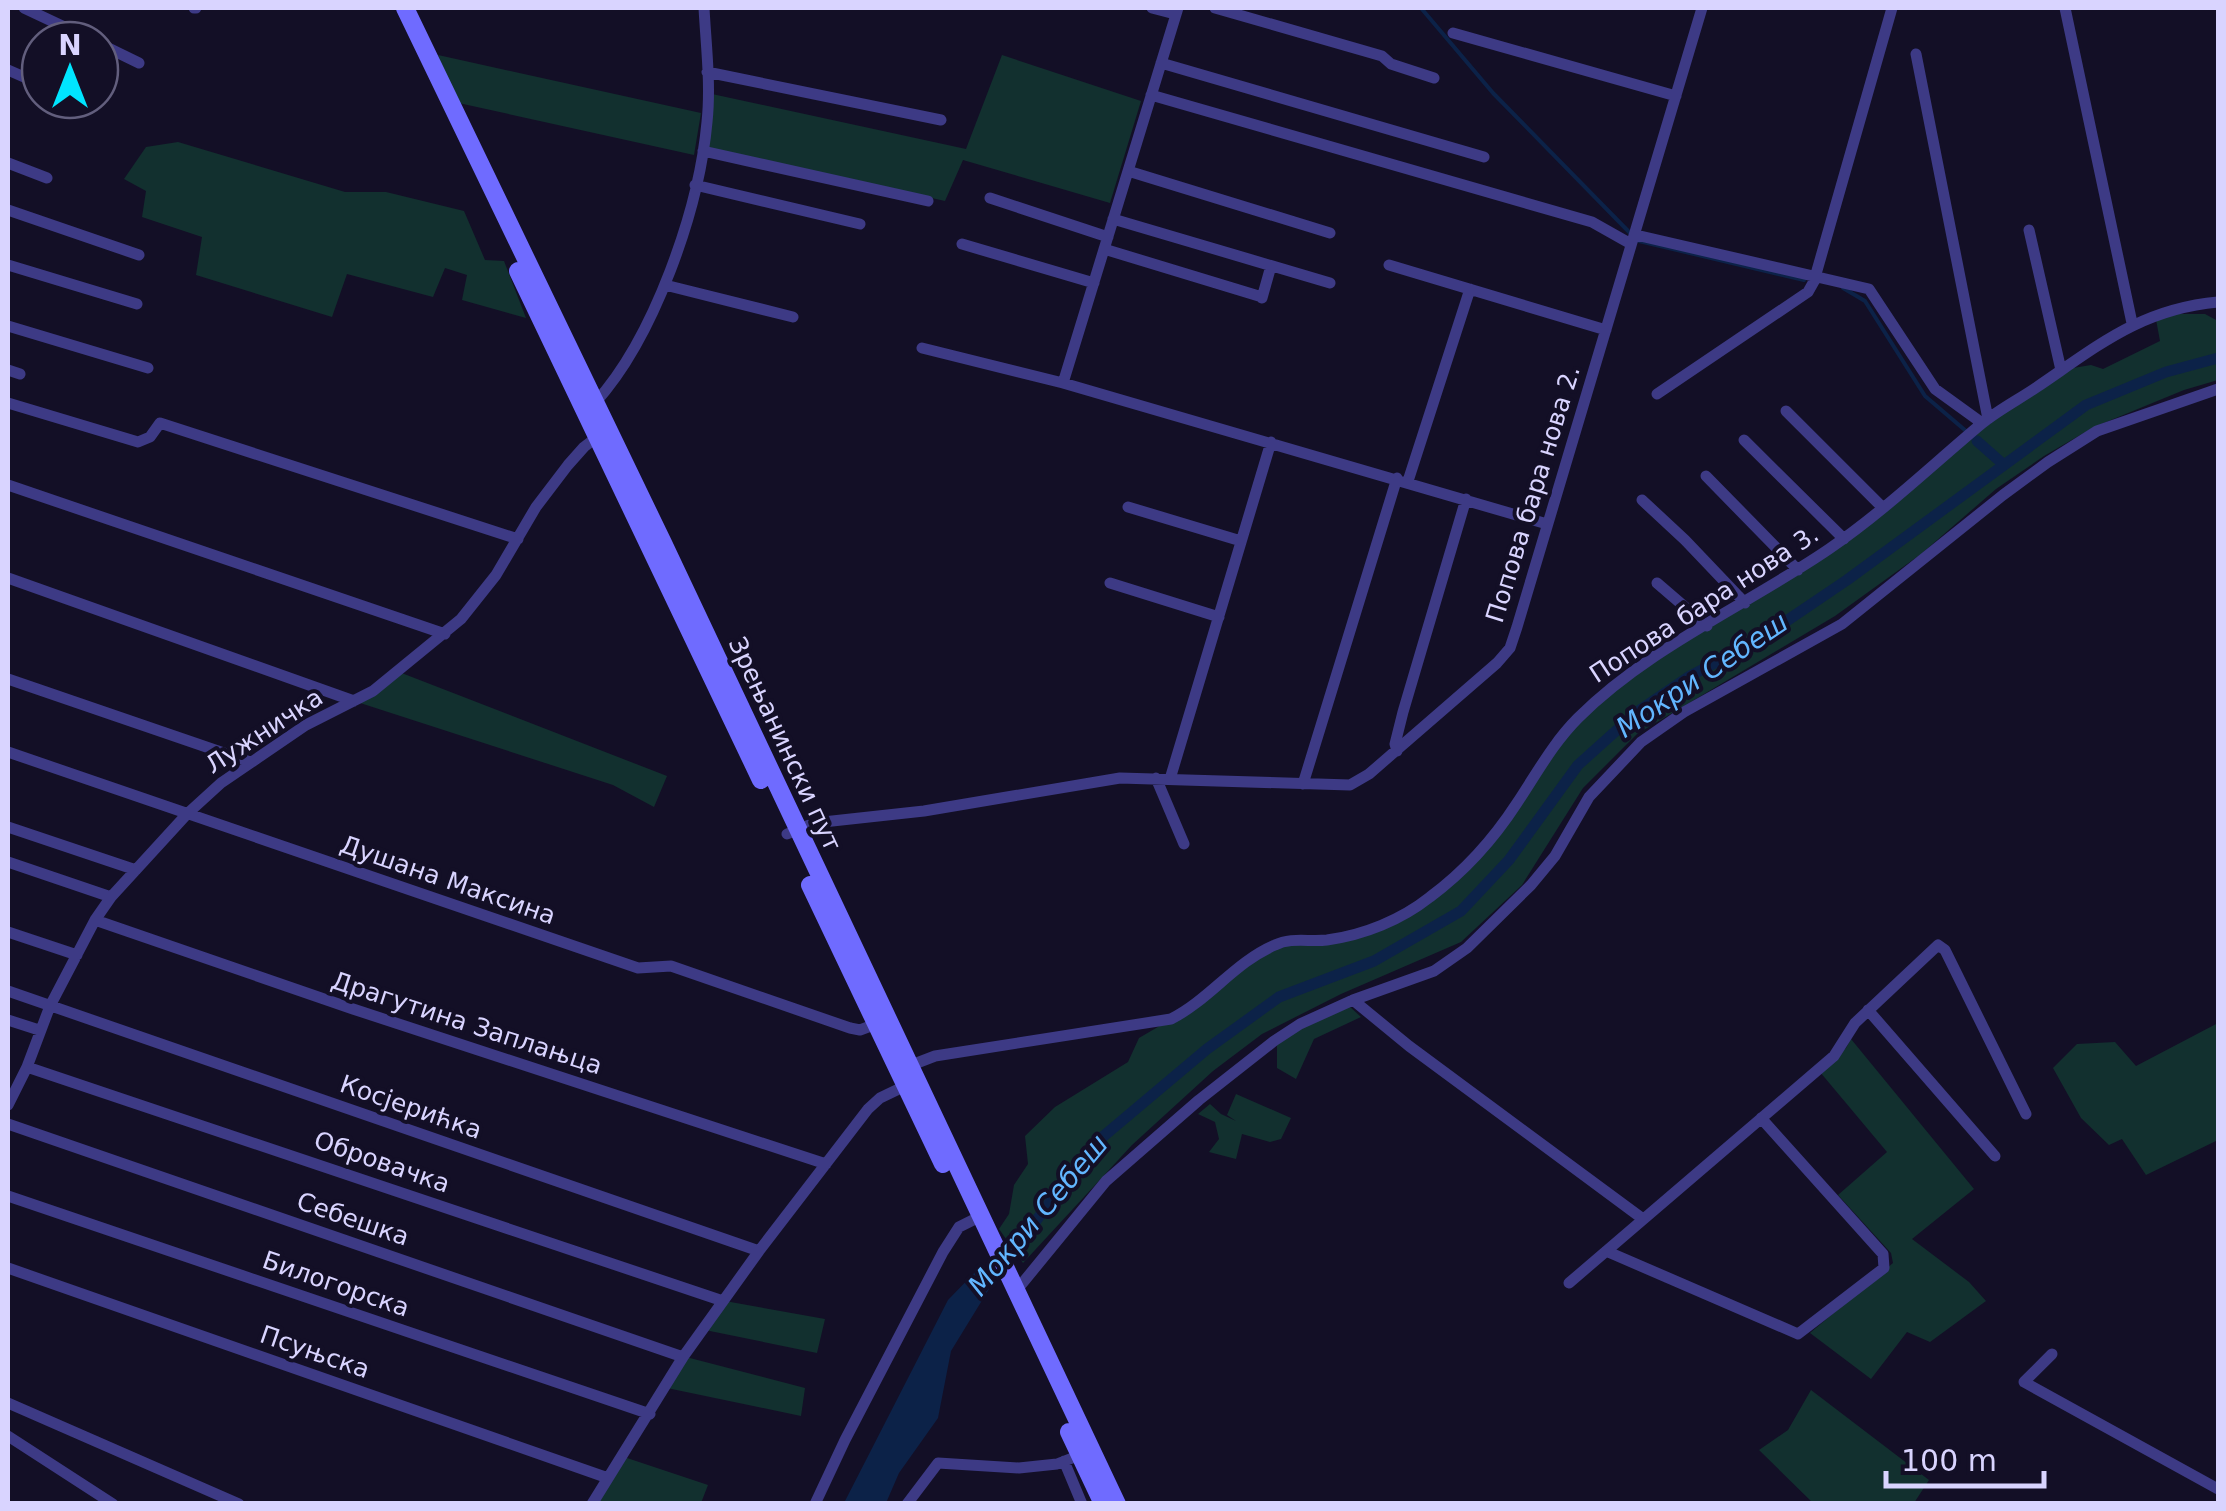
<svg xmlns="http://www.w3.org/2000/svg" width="2226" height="1511" viewBox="0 0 2226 1511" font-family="'DejaVu Sans',sans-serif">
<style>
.green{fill:#12302f}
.water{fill:#0c2248}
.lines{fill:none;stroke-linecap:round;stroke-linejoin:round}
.stream{stroke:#0c2248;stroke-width:4}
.canal{stroke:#0c2248;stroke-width:11}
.minor{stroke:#3d3a85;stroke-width:11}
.secondary{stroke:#6f6bff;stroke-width:18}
.labels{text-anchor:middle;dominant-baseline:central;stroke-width:8;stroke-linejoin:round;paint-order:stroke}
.street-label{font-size:25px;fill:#d9d4ff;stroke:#130f26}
.water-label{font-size:28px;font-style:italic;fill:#62b6ff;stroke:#130f26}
</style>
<rect width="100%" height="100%" fill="#130f26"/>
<path class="green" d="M438,55L701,113L694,155L454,102Z
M1002,55L1141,101L1110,203L963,160L945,201L707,148L712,94L966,149Z
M178,142L345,192H386L464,211L485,260L504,261L526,318L462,300L467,275L445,268L433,297L347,274L332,317L196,275L202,237L142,217L146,191L124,179L146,147Z
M2155,314H2205L2218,321V380L2184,390L2094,427L2044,456L1996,489L1921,554L1835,616L1637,734L1583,788L1522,885L1461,942L1341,994L1262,1034L1213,1071L1132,1145L1023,1263L999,1229L1009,1214L1014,1185L1028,1164L1025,1136L1055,1107L1128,1062L1139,1038L1192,1007L1259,953L1400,918L1473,861L1552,747L1599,698L1844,539L1982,423L2061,370L2091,365L2103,369L2160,341Z
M399,672L667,776L654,807L613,785L354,701Z
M1348,1005L1361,1017L1314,1039L1296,1079L1277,1068V1045L1296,1031Z
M2218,1023V1140L2146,1175L2122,1139L2109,1145L2081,1118L2053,1068L2077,1044L2115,1042L2136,1066Z
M1851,1039L1974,1189L1912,1239L1969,1282L1986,1301L1930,1342L1907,1332L1871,1379L1810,1333L1893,1263L1891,1253L1838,1195L1887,1152L1820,1072L1846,1048Z
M1236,1094L1291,1118L1281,1139L1270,1142L1242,1134L1236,1159L1209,1152L1219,1139L1215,1122L1198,1114L1210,1104L1221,1114L1236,1121L1227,1115Z
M725,1301L825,1319L817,1353L705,1330Z
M686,1357L805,1388L801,1416L667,1388Z
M1811,1390L1929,1480L1914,1503H1813L1759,1450L1788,1430Z
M624,1457L708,1485L701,1503L598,1504Z"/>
<path class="water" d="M982,1265L989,1289L951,1351L938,1418L899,1473L886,1503H844L948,1300Z"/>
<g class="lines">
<path class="stream" d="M1421,8L1493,93L1632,235
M1639,241L1804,280
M1843,288L1865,301L1925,396L1966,431"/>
<path class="canal" d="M1977,441L2003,464
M978,1283L1020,1242L1093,1145L1207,1049L1279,997L1374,961L1461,911L1509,860L1578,765L1637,712L1690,676L1757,641L1847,580L2086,405L2166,372L2218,358"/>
<path class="minor" d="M24,8L92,40
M194,8H196
M1152,8L1175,14
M1215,8L1382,56L1391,64L1434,78
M2065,8L2132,323
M1453,33L1676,96
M100,44L139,63
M1916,54L1988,419
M1161,63L1484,157
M8,70L40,84
M707,72L941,120
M1151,95L1592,222L1631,244
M703,151L928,201
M8,163L47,178
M1128,171L1330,233
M695,185L860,224
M990,198L1108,237
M8,210L139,255
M1113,219L1330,283
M2029,230L2061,370
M1636,235L1869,289L1935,389L1982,423
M962,244L1094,283
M1104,249L1262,297
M8,265L137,304
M1389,265L1606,330
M1816,274L1892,8
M665,285L793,317
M1262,298L1271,266
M8,326L148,368
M922,348L1063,383L1547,524
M8,370L20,374
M1063,383L1178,8
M1657,394L1808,292L1817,276
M8,403L138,442L150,437L160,423L518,539
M595,403C654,338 699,210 707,122C711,85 706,45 704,8
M1786,411L1883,508
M1744,440L1844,539
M1706,476L1798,570
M1408,481L1470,289
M8,485L445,634
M1642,500L1685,540L1745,603
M1128,507L1241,541
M8,578L354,701
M1110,583L1219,617
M1657,583L1707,626
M8,679L250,762
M1397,751L1395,744L1403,712L1466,499
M8,752L638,968L671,966L850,1028L860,1030L876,1024
M1156,778L1184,844
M1170,779L1271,442
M1303,784L1397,478
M8,827L136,870
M787,834L814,823L924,811L1120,778L1350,785L1369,774L1497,663L1510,648L1517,627L1702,8
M8,862L111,897
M95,920L353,1009L826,1164
M8,932L77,955
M8,991L759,1251
M1353,1000L1409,1046L1643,1219
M1868,1010L1995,1156
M8,1020L39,1030
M909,1066L935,1056L1171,1019C1209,1000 1235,962 1275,945C1291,937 1309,942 1327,940C1364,935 1401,920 1430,897C1465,871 1493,840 1517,803C1537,773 1553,743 1578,718C1649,647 1747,605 1829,549C1883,512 1930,467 1980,425C1998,410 2018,400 2037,387C2099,345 2141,309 2218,302
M27,1067L723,1301
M8,1105L27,1067L50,1006L95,920L111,897L187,814L221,783L306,725L373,691L461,619L496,575L536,507L568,465L584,447L597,437
M8,1124L683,1357
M8,1196L650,1414
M1606,1251L1798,1334L1884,1268L1883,1254L1761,1118
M8,1268L608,1478
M1569,1283L1834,1056L1855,1023L1938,945L1945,950L2026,1114
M1016,1291L1106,1181L1199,1100L1274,1041L1300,1024L1353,1000L1434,971L1467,948L1531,885L1555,856L1589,797L1641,742L1684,712L1842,624L2003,495L2048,462L2097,431L2218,389
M2052,1354L2024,1382L2218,1489
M8,1403L239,1504
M8,1436L113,1504
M1064,1461L1082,1504
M592,1504L683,1357L759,1251L868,1109L880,1098L905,1086
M815,1504L845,1440L943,1252L959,1227L981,1216
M907,1504L938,1463L1019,1468L1057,1464L1080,1455"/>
<path class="secondary" d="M405,8L663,543L1117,1504
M518,271L761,780
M810,885L943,1164
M1069,1432L1103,1504"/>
</g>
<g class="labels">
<g class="street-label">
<text transform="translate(1533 494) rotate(-73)">Попова бара нова 2.</text>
<text transform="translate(1704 604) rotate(-33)">Попова бара нова 3.</text>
<text transform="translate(264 731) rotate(-33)">Лужничка</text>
<text transform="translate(785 744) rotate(65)">Зрењанински пут</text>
<text transform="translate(448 880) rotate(19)">Душана Максина</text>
<text transform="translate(467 1023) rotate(18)">Драгутина Заплањца</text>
<text transform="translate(411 1107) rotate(19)">Косјерићка</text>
<text transform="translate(382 1162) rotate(19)">Обровачка</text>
<text transform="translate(353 1219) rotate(19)">Себешка</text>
<text transform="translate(336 1284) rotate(19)">Билогорска</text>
<text transform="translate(315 1352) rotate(19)">Псуњска</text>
</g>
<g class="water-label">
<text transform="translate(1702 675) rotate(-34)">Мокри Себеш</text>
<text transform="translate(1038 1215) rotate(-50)">Мокри Себеш</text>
</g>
</g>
<rect width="2226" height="1511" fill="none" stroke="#d9d4ff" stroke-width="20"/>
<g transform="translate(70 70)"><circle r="48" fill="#130f26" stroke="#625e7d" stroke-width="2.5"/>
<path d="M0-8L18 38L0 25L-18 38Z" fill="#00e5ff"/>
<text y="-15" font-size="28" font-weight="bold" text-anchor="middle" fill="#d9d4ff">N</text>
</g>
<path d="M1886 1471v15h158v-15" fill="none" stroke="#d9d4ff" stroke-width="5"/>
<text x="1901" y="1471" font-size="30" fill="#d9d4ff" stroke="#130f26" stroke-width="8" paint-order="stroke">100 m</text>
</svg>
